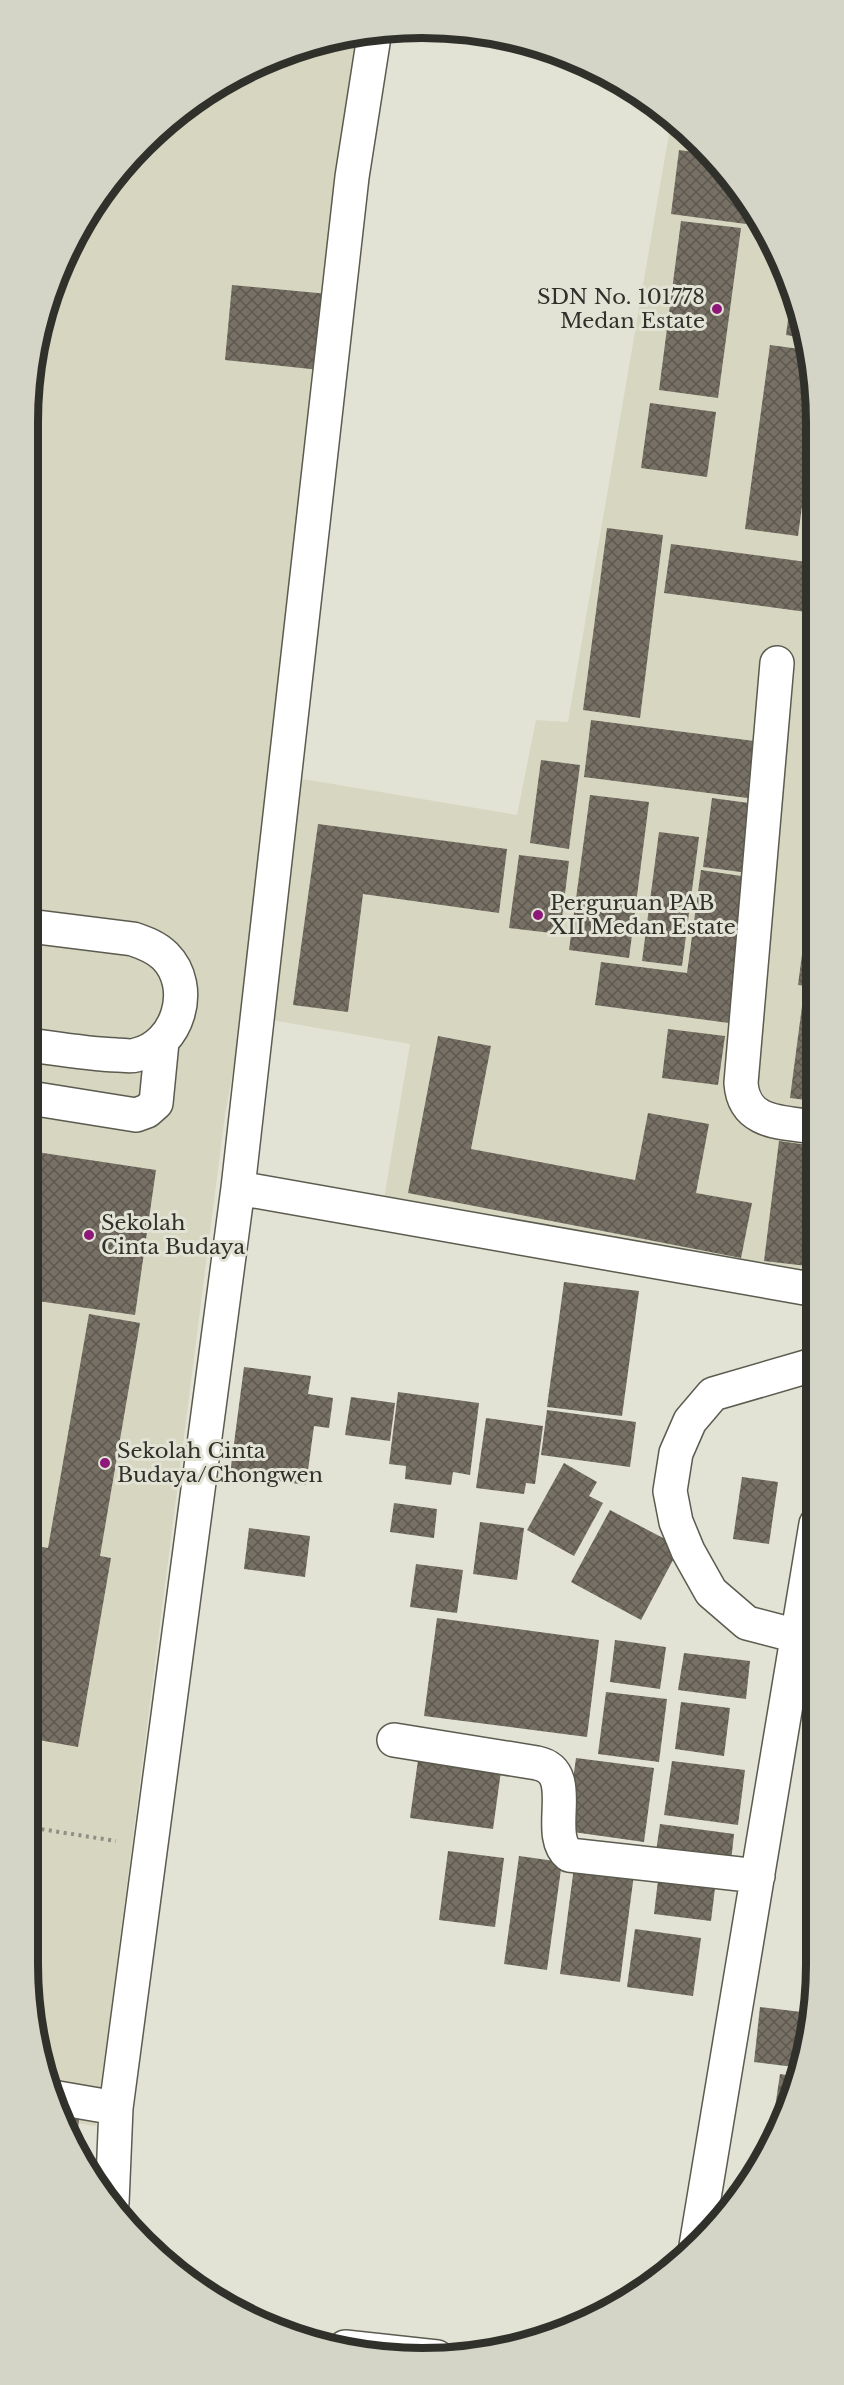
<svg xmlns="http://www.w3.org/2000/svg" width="844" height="2385" viewBox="0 0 844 2385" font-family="'Libre Baskerville',serif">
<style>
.built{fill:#d6d6c1}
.building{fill:url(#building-cross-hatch)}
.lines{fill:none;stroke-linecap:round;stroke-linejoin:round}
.minor-casing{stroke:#5b5b4f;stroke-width:36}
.path{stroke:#8f9085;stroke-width:4;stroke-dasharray:3 4.5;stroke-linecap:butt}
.minor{stroke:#fff;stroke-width:33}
.poi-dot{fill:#8e1879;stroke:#e2e3d4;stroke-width:2}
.labels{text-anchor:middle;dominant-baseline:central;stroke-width:6;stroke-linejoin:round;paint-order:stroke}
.poi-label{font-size:21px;fill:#31312c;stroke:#e2e3d4;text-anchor:start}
.rim{fill:none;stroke:#31312c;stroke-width:8}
</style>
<defs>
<pattern id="building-cross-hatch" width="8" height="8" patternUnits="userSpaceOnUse" patternTransform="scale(1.5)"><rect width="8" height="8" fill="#777065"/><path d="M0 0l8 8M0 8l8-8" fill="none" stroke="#5d584f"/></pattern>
</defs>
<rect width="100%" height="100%" fill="#e2e3d4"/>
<path class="built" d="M370,30H391L285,776L517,815L536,720L568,722L671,122L719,161L776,248L814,370L815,1267L811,1291L382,1211L410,1044L243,1015L225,1115L96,2126L61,2121L57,2114L35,2040L27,422L40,320L68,248L108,182L161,125L224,80L295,48Z
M816,1675V1722L809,1721Z"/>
<path class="building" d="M679,150L710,154L719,161L749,206L746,224L671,214Z
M681,221L741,228L718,398L659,390Z
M232,285L328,294L320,370L225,360Z
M791,297L792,300L804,338L786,335Z
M770,345L807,350L814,370V417L798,536L745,529Z
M650,403L716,412L707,477L641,468Z
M812,515H814V545L809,544Z
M607,528L663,535L640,718L583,710Z
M671,544L814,563V613L664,593Z
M591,720L762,742L755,799L584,777Z
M541,760L580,765L569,849L530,843Z
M813,769H814L815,825L806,824Z
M590,795L649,802L629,958L569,950Z
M712,798L756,804L748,873L703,867Z
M318,824L507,849L499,913L363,894L348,1012L293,1005Z
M659,832L699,837L682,966L642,961Z
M519,855L569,861L560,934L509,928Z
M701,870L748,877L729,1023L595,1005L601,962L687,973Z
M813,871H815V987L798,985Z
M804,991L815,992V1101L790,1098Z
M668,1029L725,1036L718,1085L662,1078Z
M438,1036L491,1046L471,1149L635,1180L648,1113L709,1124L696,1193L752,1203L741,1258L408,1193Z
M779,1141L815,1146L816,1267L764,1261Z
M30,1151L156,1170L135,1315L31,1300Z
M564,1282L639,1291L622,1416L547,1407Z
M89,1314L140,1323L100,1556L111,1558L78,1747L33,1739L32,1545L48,1548Z
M244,1367L311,1376L308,1394L333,1398L329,1428L314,1426L306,1485L230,1474Z
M398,1392L479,1403L470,1475L453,1472L451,1485L405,1479L406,1466L389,1464Z
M351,1397L395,1403L390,1441L345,1435Z
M547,1410L636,1422L630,1467L541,1455Z
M486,1418L543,1426L535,1484L526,1483L524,1494L476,1488Z
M564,1463L597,1482L589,1496L603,1503L574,1556L527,1530Z
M742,1477L778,1482L769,1544L733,1539Z
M394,1503L437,1509L434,1538L390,1532Z
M610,1510L680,1547L641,1620L571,1582Z
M480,1522L524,1528L517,1580L473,1574Z
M249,1528L310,1536L305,1577L244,1569Z
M416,1564L463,1570L457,1613L410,1607Z
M437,1618L599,1640L587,1737L424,1716Z
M615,1640L666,1647L660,1689L610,1682Z
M684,1653L750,1661L746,1699L678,1690Z
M606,1692L667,1699L659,1762L598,1754Z
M681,1702L730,1708L724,1756L675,1749Z
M576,1758L654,1768L644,1842L566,1831Z
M418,1760L501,1771L493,1829L410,1818Z
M672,1761L745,1770L738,1825L664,1815Z
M660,1824L734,1834L731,1862L656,1852Z
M448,1851L504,1858L495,1927L439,1920Z
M519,1856L562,1862L547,1970L504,1964Z
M574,1867L634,1874L620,1982L560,1974Z
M658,1880L715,1888L711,1921L654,1914Z
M635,1929L701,1938L693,1996L627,1987Z
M815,1932H817V1953H813Z
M760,2007L810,2013L802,2068L754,2062Z
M780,2074L798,2077L772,2135H771Z
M81,2105L76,2144L57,2114Z"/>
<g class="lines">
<defs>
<path id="minor" d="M777,663L741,1083C744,1125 783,1122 815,1127
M29,926L133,939C145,943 156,947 165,956C196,987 178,1046 136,1055C130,1057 123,1055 117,1055C88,1054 59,1049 30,1045
M30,1098L136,1115L147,1111L156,1103L162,1042
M238,1188L816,1290
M797,1636L747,1623L711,1592L688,1551L676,1522L670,1491L676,1453L690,1421L713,1394L816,1364
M394,1740L537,1763C580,1772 543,1833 569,1855L758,1876
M52,2097L116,2108
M112,2203L116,2108L238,1188L352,177L375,30
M696,2246L816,1524
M345,2347L437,2357"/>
</defs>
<use href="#minor" class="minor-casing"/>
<path class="path" d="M34,1828L116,1841"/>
<use href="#minor" class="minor"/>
</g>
<g class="poi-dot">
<circle cx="717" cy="309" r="6"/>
<circle cx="538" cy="915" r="6"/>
<circle cx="89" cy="1235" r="6"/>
<circle cx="105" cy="1463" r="6"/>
</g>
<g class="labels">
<g class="poi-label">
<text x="705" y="297" text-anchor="end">SDN No. 101778<tspan x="705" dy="24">Medan Estate</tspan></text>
<text x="550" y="903">Perguruan PAB<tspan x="550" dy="24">XII Medan Estate</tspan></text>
<text x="101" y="1223">Sekolah<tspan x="101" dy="24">Cinta Budaya</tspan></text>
<text x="117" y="1451">Sekolah Cinta<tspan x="117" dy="24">Budaya/Chongwen</tspan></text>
</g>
</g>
<path d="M0 0H844V2385H0ZM422 38H422A384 384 0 0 1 806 422V1964A384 384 0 0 1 422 2348H422A384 384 0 0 1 38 1964V422A384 384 0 0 1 422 38Z" fill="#d4d5c7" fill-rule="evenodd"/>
<path class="rim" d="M422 38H422A384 384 0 0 1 806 422V1964A384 384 0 0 1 422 2348H422A384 384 0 0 1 38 1964V422A384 384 0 0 1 422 38Z"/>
</svg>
